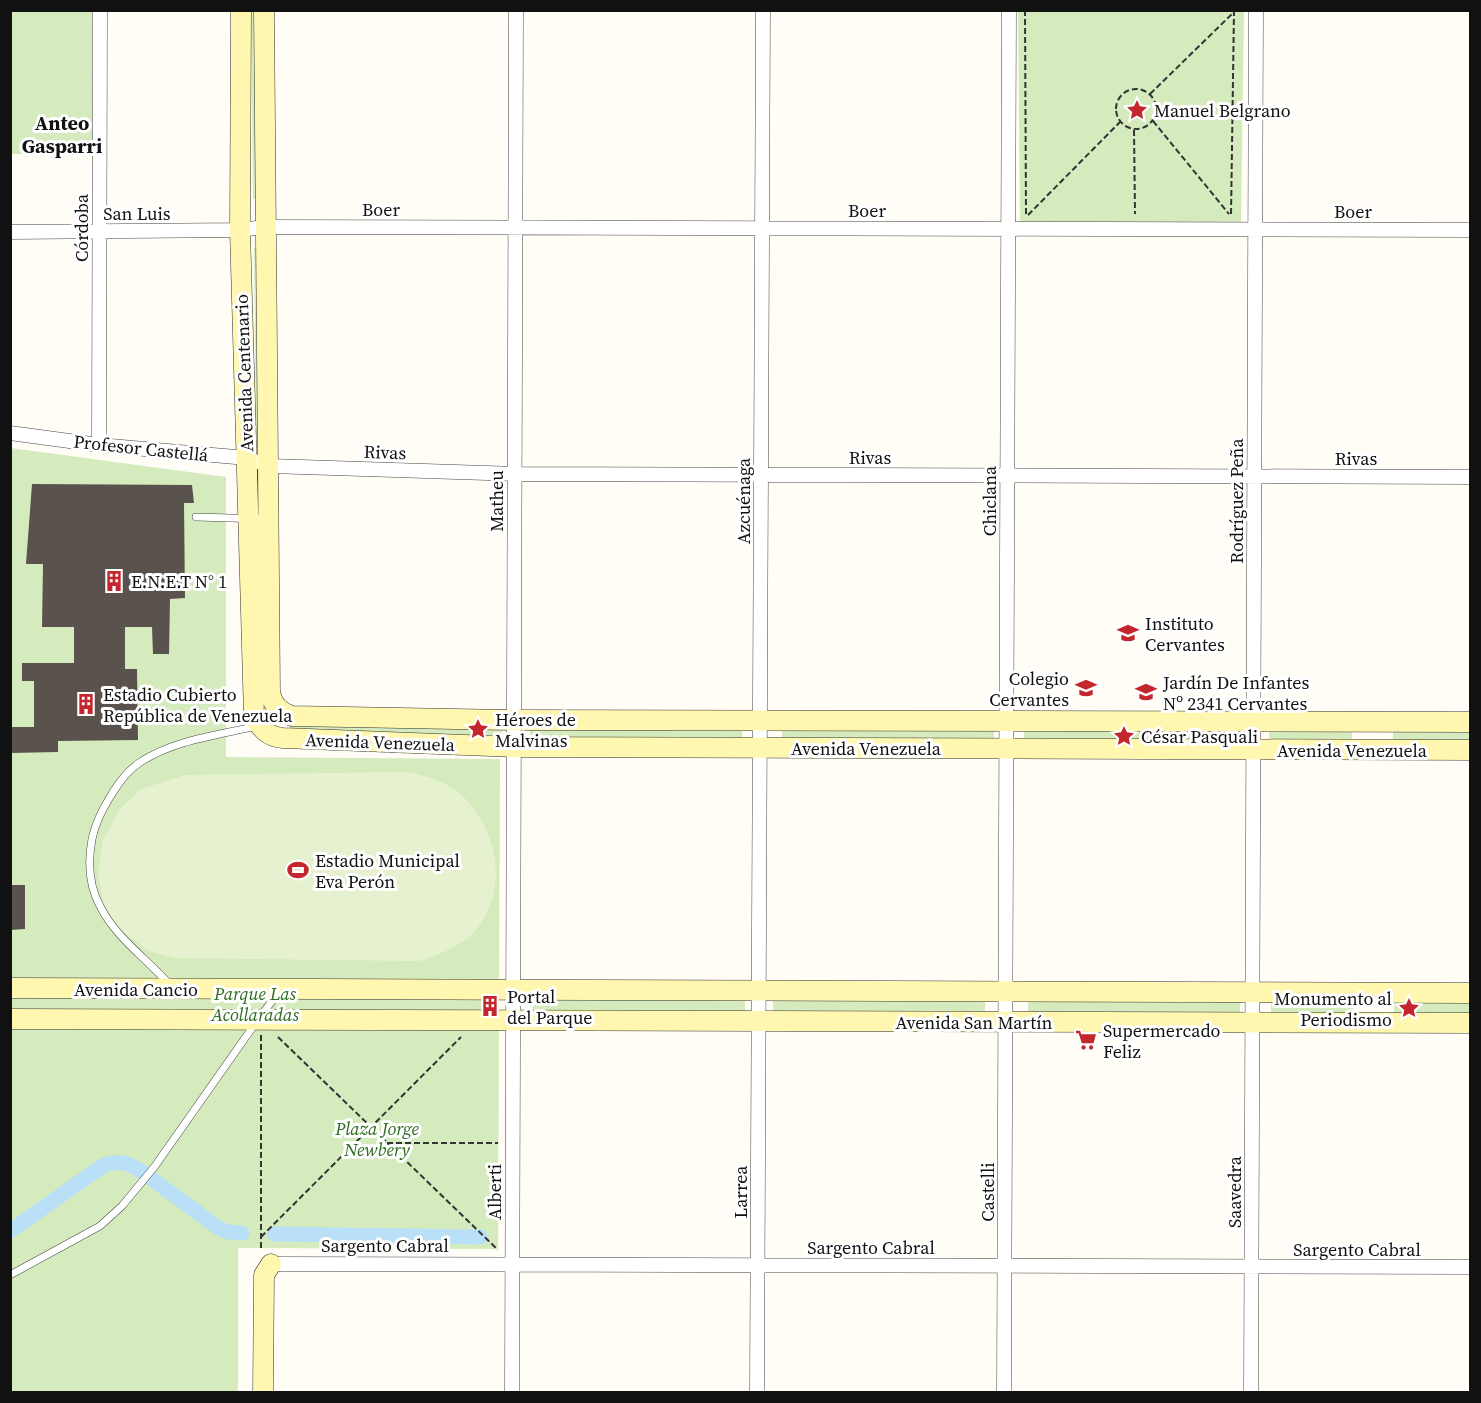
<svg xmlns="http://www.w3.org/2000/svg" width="1481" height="1403" viewBox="0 0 1481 1403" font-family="'Source Serif 4',serif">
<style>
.green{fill:#d5ebbd}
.pitch{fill:#e6f2cf}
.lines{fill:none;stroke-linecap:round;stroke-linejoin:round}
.canal{stroke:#b9e0f7;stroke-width:15}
.building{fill:#5a524d}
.lane-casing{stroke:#444;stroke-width:8}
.street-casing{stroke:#444;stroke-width:15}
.secondary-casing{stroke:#333;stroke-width:21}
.path{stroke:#333;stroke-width:2;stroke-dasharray:6 3;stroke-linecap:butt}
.lane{stroke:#fff;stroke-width:7}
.street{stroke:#fff;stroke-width:14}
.secondary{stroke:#fff6b0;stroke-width:20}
.labels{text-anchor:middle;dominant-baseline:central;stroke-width:6;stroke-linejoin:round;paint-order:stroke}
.poi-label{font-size:18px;fill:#111;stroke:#fff;text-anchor:start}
.street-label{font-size:18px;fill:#111;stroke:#fff}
.park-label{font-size:18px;font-style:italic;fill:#2f6b1f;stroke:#fff}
.neighbourhood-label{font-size:20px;font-weight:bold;fill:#111;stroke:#fff}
</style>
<rect width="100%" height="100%" fill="#fffdf5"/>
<path class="green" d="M11,10L92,11V154H11Z
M1018,11H1244L1241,226L1020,225Z
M251,12H255L257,198L253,199Z
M254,248H258L260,435H256Z
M11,448L226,477V757L500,759L498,1249L238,1248V1392H11Z
M290,722H502V735L290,736Z
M530,727H742V740H530Z
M782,727H994V740L782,741Z
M1237,728L1236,742H1024V729Z
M1269,730L1352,731V744H1269Z
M1393,731H1470V744H1393Z
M985,999V1012L773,1013V1000Z
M1240,999V1012L1028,1013V1000Z
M533,1000H745V1013H533Z
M1271,1001H1353V1014H1271Z
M1394,1001H1470V1014H1394Z"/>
<path class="pitch" d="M407,772C425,776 443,780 458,792C499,827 511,893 472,934C458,948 437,955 419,961L174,958L149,951L121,930L104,905L98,874L103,840L119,810L141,789L185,775Z"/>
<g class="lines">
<path class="canal" d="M10,1231L104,1165C119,1160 129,1163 141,1171L217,1227L227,1232L242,1233
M274,1234L480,1237"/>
</g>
<path class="building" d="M32,484L192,485L194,503H184L185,598L170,599L169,654H153L152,627H125V669H137L138,740L58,741V752L10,753V727H34V681H22V663H74V627H42L43,564H26Z
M10,885H25V929L10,930Z"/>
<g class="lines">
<defs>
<path id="lane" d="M196,517L268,519
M170,985C147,959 115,937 100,906C89,886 88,861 92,839C95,824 102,810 110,797C118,784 126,772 139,763C173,740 219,735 257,726
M10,1275L100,1226L122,1206L155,1166L257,1021L278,993"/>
<path id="street" d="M10,232L240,230L264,227L1470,230
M10,433L99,445L247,458L257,462
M99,445L100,10
M270,466L514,474L1470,477
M271,1264L1470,1267
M512,1392L516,10
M757,1392L763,10
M1004,1392L1009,10
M1251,1392L1256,10"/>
<path id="secondary" d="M241,10L240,230L254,716C261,729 268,737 283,738L514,747L1470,750
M264,10C264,238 270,465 270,692C273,706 280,712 292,716L514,720L1470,722
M10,988L1470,993
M10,1019L1470,1023
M263,1392L264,1275L271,1264"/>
</defs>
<use href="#lane" class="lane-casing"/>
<use href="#street" class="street-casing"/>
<use href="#secondary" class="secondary-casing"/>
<path class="path" d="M1025,10L1026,215
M1125,10L1234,11L1231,215
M1116 109a20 20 0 1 1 40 0a20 20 0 1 1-40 0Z
M1150,94L1234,12
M1153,121L1229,214
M1134,130L1135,214
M1028,215L1120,122
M261,1035V1251
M278,1037L498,1250
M387,1143H498
M261,1237L461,1037"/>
<use href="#lane" class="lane"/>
<use href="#street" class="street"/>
<use href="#secondary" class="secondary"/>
</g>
<defs>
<symbol id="sight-bare" viewBox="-9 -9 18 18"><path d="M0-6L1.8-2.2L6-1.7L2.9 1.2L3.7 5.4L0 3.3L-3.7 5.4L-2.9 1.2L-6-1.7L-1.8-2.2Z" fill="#c4262e" stroke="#fff" stroke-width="2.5" paint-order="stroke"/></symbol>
<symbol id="building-bare" viewBox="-9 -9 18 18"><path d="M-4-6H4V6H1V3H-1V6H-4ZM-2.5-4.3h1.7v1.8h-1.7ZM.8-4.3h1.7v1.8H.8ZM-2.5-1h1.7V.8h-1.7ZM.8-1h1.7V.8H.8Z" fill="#c4262e" stroke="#fff" stroke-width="2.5" paint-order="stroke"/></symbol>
<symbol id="school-bare" viewBox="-9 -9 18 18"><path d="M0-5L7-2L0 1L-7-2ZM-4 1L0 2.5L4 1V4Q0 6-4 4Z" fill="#c4262e" stroke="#fff" stroke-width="2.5" paint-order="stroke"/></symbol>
<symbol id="stadium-bare" viewBox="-9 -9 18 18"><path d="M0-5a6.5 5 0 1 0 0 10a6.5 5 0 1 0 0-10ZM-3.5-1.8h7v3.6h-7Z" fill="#c4262e" stroke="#fff" stroke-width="2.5" paint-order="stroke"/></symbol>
<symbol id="supermarket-bare" viewBox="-9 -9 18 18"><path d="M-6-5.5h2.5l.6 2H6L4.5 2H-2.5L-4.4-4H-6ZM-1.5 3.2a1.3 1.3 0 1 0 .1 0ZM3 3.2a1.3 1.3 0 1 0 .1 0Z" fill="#c4262e" stroke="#fff" stroke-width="2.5" paint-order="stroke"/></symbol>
</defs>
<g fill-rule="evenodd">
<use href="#sight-bare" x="1122" y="95" width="30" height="30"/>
<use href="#building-bare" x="99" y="566" width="30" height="30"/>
<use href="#school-bare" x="1113" y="618" width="30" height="30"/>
<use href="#school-bare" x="1071" y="673" width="30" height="30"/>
<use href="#school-bare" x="1131" y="677" width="30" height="30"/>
<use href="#building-bare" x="71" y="689" width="30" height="30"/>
<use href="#sight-bare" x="463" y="714" width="30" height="30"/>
<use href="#sight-bare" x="1109" y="721" width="30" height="30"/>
<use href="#stadium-bare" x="283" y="855" width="30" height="30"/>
<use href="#building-bare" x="475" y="991" width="30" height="30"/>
<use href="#sight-bare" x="1394" y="993" width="30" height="30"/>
<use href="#supermarket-bare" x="1071" y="1025" width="30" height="30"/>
</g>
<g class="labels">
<g class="poi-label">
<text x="1154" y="110">Manuel Belgrano</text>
<text x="131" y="581">E.N.E.T N° 1</text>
<text x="1145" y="623">Instituto<tspan x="1145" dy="21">Cervantes</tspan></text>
<text x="1069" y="678" text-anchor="end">Colegio<tspan x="1069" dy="21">Cervantes</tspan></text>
<text x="1163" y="682">Jardín De Infantes<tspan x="1163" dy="21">Nº 2341 Cervantes</tspan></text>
<text x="103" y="694">Estadio Cubierto<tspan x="103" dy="21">República de Venezuela</tspan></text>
<text x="495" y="719">Héroes de<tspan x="495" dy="21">Malvinas</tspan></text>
<text x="1141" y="736">César Pasquali</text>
<text x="315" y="860">Estadio Municipal<tspan x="315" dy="21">Eva Perón</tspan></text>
<text x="507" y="996">Portal<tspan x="507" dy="21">del Parque</tspan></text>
<text x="1392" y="998" text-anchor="end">Monumento al<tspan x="1392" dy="21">Periodismo</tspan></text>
<text x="1103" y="1030">Supermercado<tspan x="1103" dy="21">Feliz</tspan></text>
</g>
<g class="street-label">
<text x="381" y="209">Boer</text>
<text x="867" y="210">Boer</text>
<text x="1353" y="211">Boer</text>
<text x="137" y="213">San Luis</text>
<text transform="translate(81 228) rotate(-90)">Córdoba</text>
<text transform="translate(244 373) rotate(-92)">Avenida Centenario</text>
<text transform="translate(141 448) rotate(6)">Profesor Castellá</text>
<text transform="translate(385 452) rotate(2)">Rivas</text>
<text x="870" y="457">Rivas</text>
<text x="1356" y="458">Rivas</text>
<text transform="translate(496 501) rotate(-90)">Matheu</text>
<text transform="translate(743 501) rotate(-90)">Azcuénaga</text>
<text transform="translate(989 501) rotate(-90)">Chiclana</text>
<text transform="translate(1236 501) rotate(-90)">Rodríguez Peña</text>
<text transform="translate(380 742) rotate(2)">Avenida Venezuela</text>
<text x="866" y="748">Avenida Venezuela</text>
<text x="1352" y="750">Avenida Venezuela</text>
<text x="136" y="989">Avenida Cancio</text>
<text x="974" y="1022">Avenida San Martín</text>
<text transform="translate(494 1192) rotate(-90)">Alberti</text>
<text transform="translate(740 1192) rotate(-90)">Larrea</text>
<text transform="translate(987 1192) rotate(-90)">Castelli</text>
<text transform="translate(1234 1192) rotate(-90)">Saavedra</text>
<text x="385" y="1245">Sargento Cabral</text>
<text x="871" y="1247">Sargento Cabral</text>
<text x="1357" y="1249">Sargento Cabral</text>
</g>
<g class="park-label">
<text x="255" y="993">Parque Las<tspan x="255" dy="21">Acollaradas</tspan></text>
<text x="377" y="1128">Plaza Jorge<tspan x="377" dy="21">Newbery</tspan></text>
</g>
<g class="neighbourhood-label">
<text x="62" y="123">Anteo<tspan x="62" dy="23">Gasparri</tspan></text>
</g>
</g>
<rect width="1481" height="1403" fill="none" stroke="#111111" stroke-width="24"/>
</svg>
